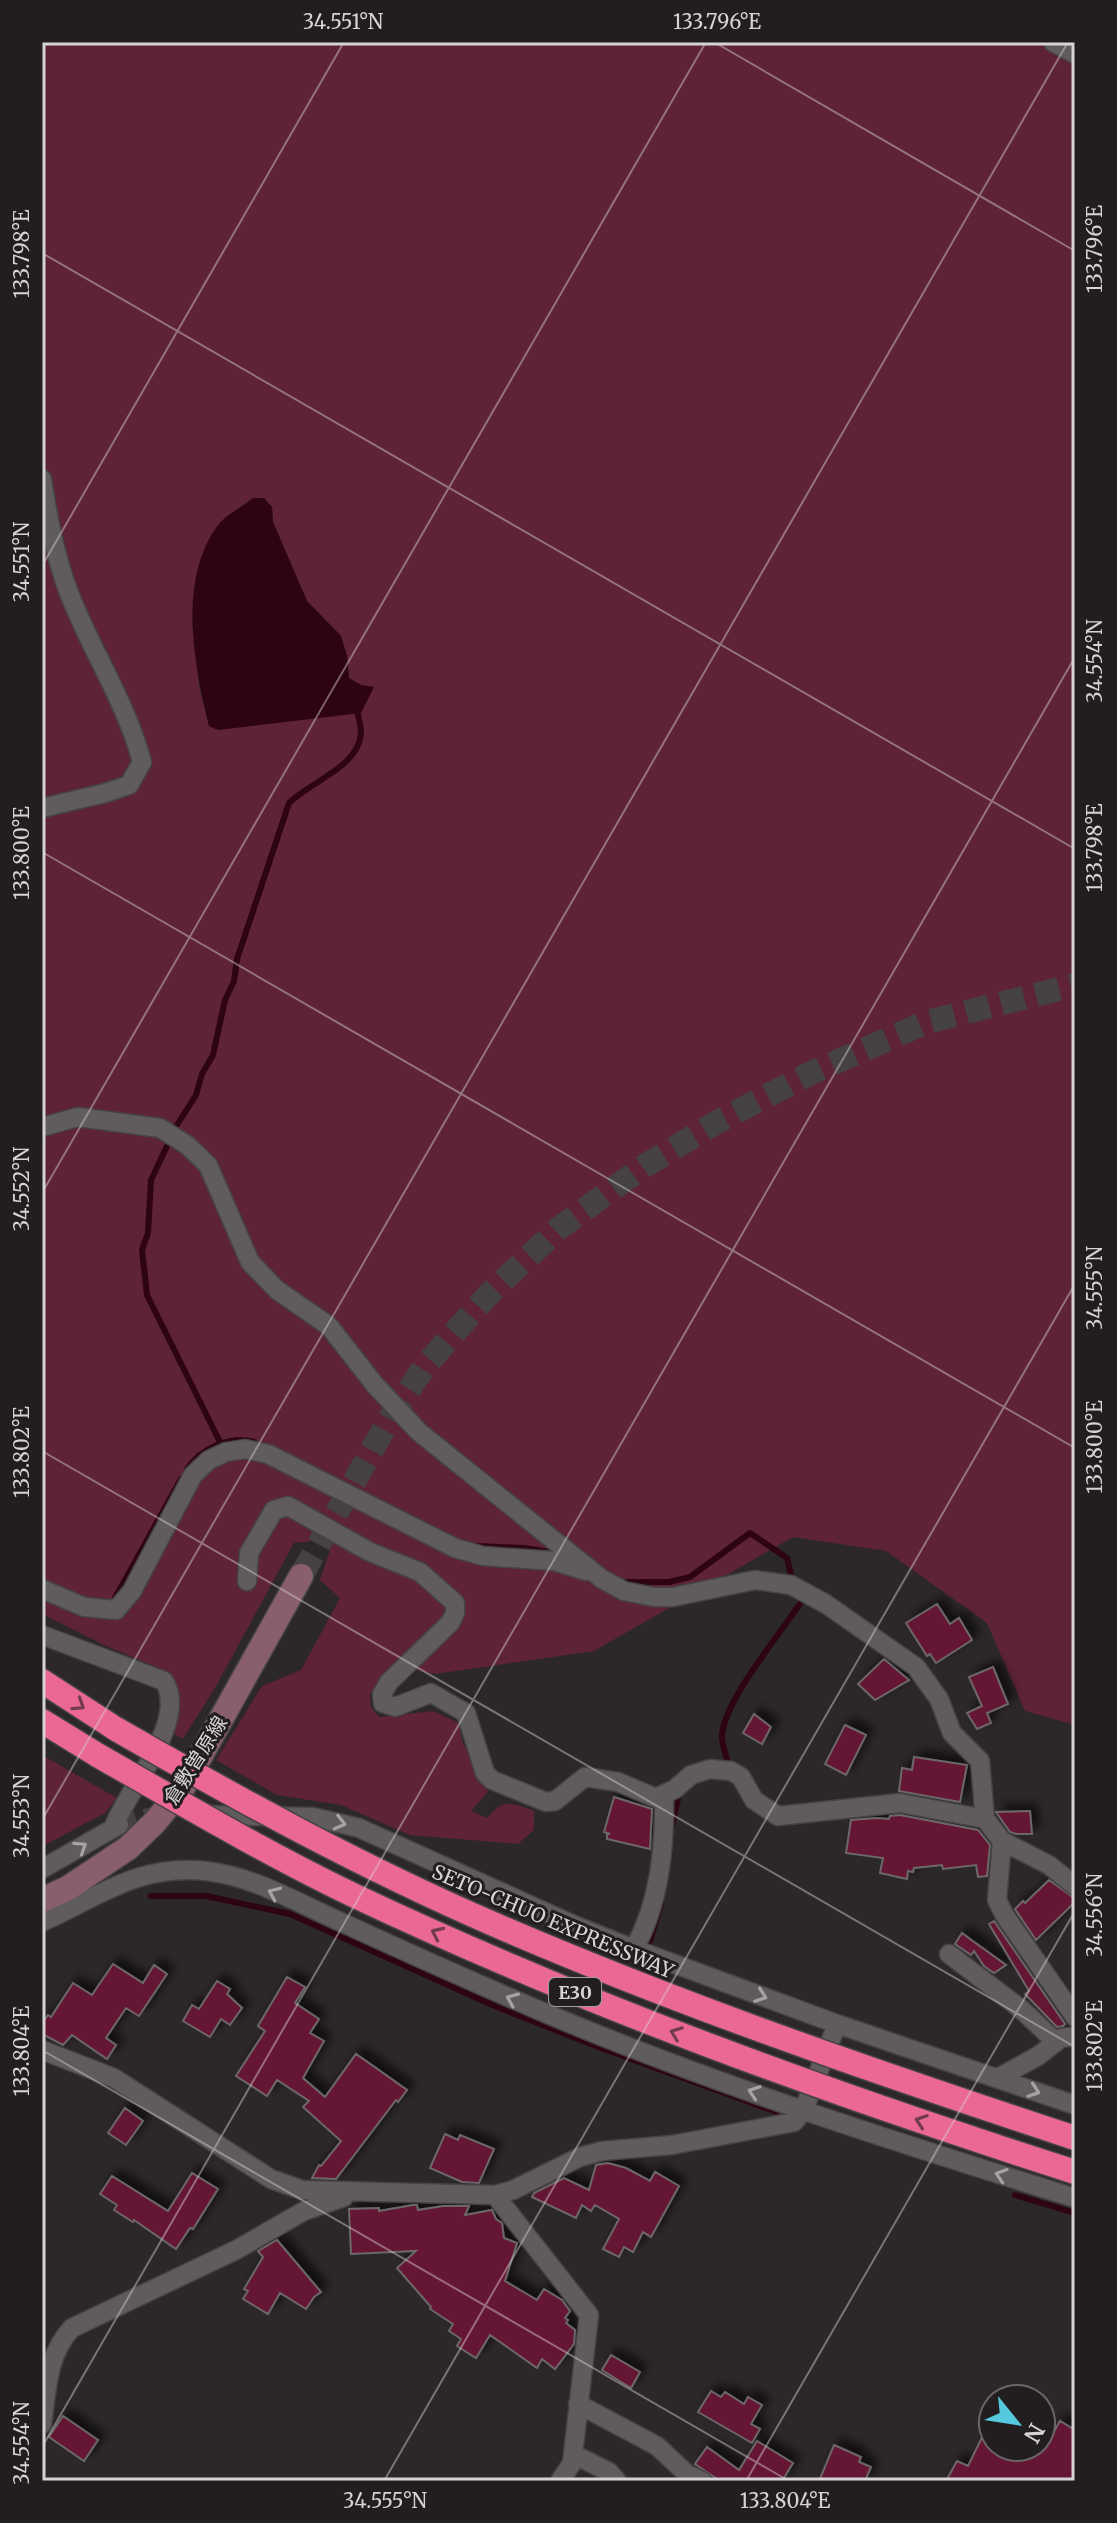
<svg xmlns="http://www.w3.org/2000/svg" width="1117" height="2523" viewBox="0 0 1117 2523" font-family="Merriweather,'Noto Sans JP',serif">
<style>
.green{fill:#5e2337;fill-rule:evenodd}
.water{fill:#2e0313}
.lines{fill:none;stroke-linecap:round;stroke-linejoin:round}
.stream{stroke:#2e0313;stroke-width:6}
.building{fill:#661334;stroke:#6d6768;stroke-width:2;filter:url(#shadow)}
.street-tunnel{stroke:#464142;stroke-width:18;stroke-dasharray:18 9;stroke-linecap:butt}
.secondary-tunnel{stroke:#464142;stroke-width:24;stroke-dasharray:24 12;stroke-linecap:butt}
.street-casing{stroke:#464344;stroke-width:21}
.secondary-casing{stroke:#464344;stroke-width:27}
.highway-casing{stroke:#464344;stroke-width:27}
.street{stroke:#605b5c;stroke-width:18}
.secondary{stroke:#895f6c;stroke-width:24}
.highway{stroke:#ea6892;stroke-width:24}
.highway-bridge-casing{stroke:#464344;stroke-width:27;stroke-linecap:butt}
.highway-bridge{stroke:#ea6892;stroke-width:24}
.oneway{stroke:#723c4d}
.oneway2{stroke:#a7a3a4}
.ticks{fill:none;stroke:#d6d3d4;stroke-width:2;stroke-opacity:0.45}
.labels{text-anchor:middle;dominant-baseline:central;stroke-width:6;stroke-linejoin:round;paint-order:stroke}
.shield{fill:#221e1f;stroke:#a09d9e;stroke-width:2}
.shield-label{font-size:18px;font-weight:bold;fill:#d6d3d4}
.street-label{font-size:20px;fill:#d6d3d4;stroke:#221e1f}
.neatline{fill:none;stroke:#d6d3d4;stroke-width:3}
.ticks-label{font-size:20px;text-anchor:middle;fill:#d6d3d4}
</style>
<defs>
<filter id="shadow"><feDropShadow dx="7" dy="-7" stdDeviation="4" flood-color="#0009"/></filter>
</defs>
<rect width="100%" height="100%" fill="#2c2728"/>
<path class="green" d="M42,42H1075V1725L1025,1711L987,1623L886,1551L793,1537L594,1651L435,1674L394,1664L370,1694L371,1707L379,1717L433,1711L459,1723L462,1741L488,1792L471,1811L487,1818C503,1798 512,1803 534,1811V1830L518,1844L410,1835L341,1805L277,1795L216,1760L262,1686L301,1670L340,1598L320,1580L330,1550L312,1541L294,1543L215,1688L183,1739L172,1733L175,1725L172,1674L104,1645L42,1614ZM253,498L272,507L273,522L307,601L341,636L347,656L349,678L361,685L373,687L209,726L199,686L192,622L220,522Z
M42,1755L117,1798L105,1813L43,1846Z"/>
<path class="water" d="M253,498H264L272,507L273,522L307,601L341,636L347,656L349,678L361,685L374,687L361,713L218,730L209,726C194,665 177,578 219,524C227,514 243,507 253,498Z"/>
<g class="lines">
<path class="stream" d="M175,1128L196,1095L202,1074L213,1055L225,1000L234,981L237,959L289,803C311,781 359,767 361,733C361,725 358,715 356,707
M167,1146L151,1180L148,1233L142,1250L147,1295L221,1444
M187,1469C201,1449 229,1435 254,1442
M478,1546L524,1548L550,1552
M625,1582H669L690,1577L750,1533L787,1558L792,1578L798,1581
M115,1598L181,1479
M728,1767C728,1757 722,1747 722,1737C722,1702 783,1631 803,1599
M672,1825L679,1794
M151,1896H206L290,1914L497,2007L601,2048L777,2112
M650,1941L661,1904
M1015,2195L1075,2213"/>
</g>
<path class="building" d="M937,1604L950,1624L959,1618L972,1640L936,1663L930,1654L927,1656L906,1623Z
M884,1659L909,1680L875,1700L858,1684Z
M993,1667L1008,1704L987,1713L991,1723L977,1729L967,1713L982,1706L969,1677Z
M754,1714L771,1727L762,1744L743,1733Z
M845,1725L866,1735L846,1775L825,1764Z
M914,1757L967,1765L960,1802L899,1791L902,1768L912,1770Z
M614,1797L652,1809L650,1849L607,1839V1834H610L604,1832Z
M1030,1811L1032,1834H1016L1010,1832L996,1812Z
M900,1815L978,1830L990,1845L987,1876L978,1877L976,1865L943,1869L942,1865L914,1868L913,1872L908,1871L907,1879L880,1873L883,1858L846,1853L851,1820L877,1818L889,1819L890,1816Z
M1049,1880L1074,1898L1075,1902L1036,1940L1015,1909L1023,1901L1025,1903Z
M994,1921L1065,2024L1063,2026L1057,2027L1025,1994L1029,1991L989,1924Z
M962,1933L970,1939L1006,1965L994,1973L984,1966L974,1951L971,1955L955,1944Z
M113,1964L143,1983L154,1965L167,1974L139,2016L126,2008L106,2038L116,2045L107,2059L72,2035L63,2045L42,2034V2023L48,2015L51,2017L73,1983L92,1995Z
M287,1977L305,1987L295,2003L319,2019L310,2033L324,2041L303,2078L325,2097L356,2054L407,2090L398,2102L396,2100L336,2179L312,2178L319,2165L321,2166L341,2141L303,2107L309,2101L277,2080L267,2096L236,2076L265,2031L258,2026Z
M217,1981L230,1989L227,1994L242,2008L230,2025L221,2019L210,2037L183,2021L192,2005L199,2009Z
M125,2108L143,2121L126,2145L108,2133Z
M445,2134L458,2140L460,2135L494,2149L479,2183L462,2182L430,2168Z
M608,2163L626,2168L650,2181L655,2172L679,2186L651,2237L643,2232L633,2252L624,2247L619,2257L603,2249L619,2219L595,2205L591,2211L582,2205L576,2218L532,2197L534,2193L564,2178L589,2190L596,2165Z
M192,2173L218,2189L193,2229L190,2228L176,2249L134,2220L133,2222L114,2210L117,2205L100,2194L112,2176L168,2211Z
M413,2205H417L418,2210L443,2206H469L465,2215L492,2210L496,2219L502,2223L504,2238L517,2243L505,2281L537,2300L544,2289L562,2300L570,2311L565,2318L568,2320L566,2323L575,2330L574,2344L555,2369L542,2359L537,2368L490,2335L476,2358L457,2346L461,2339L449,2331L453,2324L430,2309L431,2307L397,2268L416,2251L351,2254L349,2209L379,2208V2211Z
M277,2240L321,2292L314,2297L306,2309L280,2293L268,2314L243,2299L248,2291L244,2289L263,2257L258,2251Z
M611,2355L640,2372L631,2388L602,2370Z
M711,2391L721,2397L725,2392L744,2404L748,2397L762,2405L751,2424L760,2429L752,2443L698,2412Z
M993,2415V2447H1045L1060,2421L1075,2430V2481H946L957,2461L968,2466Z
M63,2416L98,2440L84,2461L49,2437Z
M757,2441L793,2463L782,2481H720L695,2464L707,2447L739,2470Z
M834,2445L861,2457L859,2462L871,2467L865,2481H819Z"/>
<g class="lines">
<path class="street-tunnel" d="M119,1825L148,1817L163,1816"/>
<path class="secondary-tunnel" d="M301,1576L393,1413L425,1366L487,1296L559,1228L643,1167L717,1122L811,1073L927,1022L1075,985"/>
<defs>
<path id="street" d="M1053,42L1075,54
M42,479C48,518 55,556 69,593C91,650 126,702 142,762L129,785L105,793L42,808
M42,1127L78,1117L160,1128L187,1145L208,1165L250,1262L277,1290L329,1326L375,1385L419,1432L602,1579L624,1591L654,1597H673L755,1580L791,1585L826,1604L916,1667L939,1699L952,1733L980,1761L985,1819L1002,1841L1049,1865L1075,1886
M247,1581L249,1553L274,1510L288,1506L370,1552L420,1572L455,1603V1613L450,1623L389,1682L382,1694L383,1703L395,1707L431,1693L466,1713L485,1773L492,1780L546,1802L555,1801L585,1777L618,1782L656,1798L675,1789L691,1775L710,1769L731,1771L741,1777L754,1800L778,1816L900,1803L985,1819
M42,1589L84,1607L116,1610L132,1591L193,1475L209,1460L226,1452L245,1449L268,1454L455,1548L483,1556L554,1561L586,1571
M42,1635L164,1681C189,1720 128,1789 114,1826
M206,1815L313,1817L359,1828L574,1925L634,1949L837,2024L1075,2105
M1002,1841L997,1900L1005,1916L1075,2017
M42,1869L119,1825
M42,1922C100,1896 138,1864 206,1871C253,1876 298,1903 341,1922C410,1954 480,1985 550,2015C721,2087 899,2143 1075,2198
M634,1949C660,1902 665,1847 664,1794
M949,1954L1021,2009L1056,2042
M42,2050L114,2078L271,2179L302,2190L495,2195L513,2190L580,2157L602,2151L672,2145L794,2122L804,2109L837,2024
M998,2078L1038,2056L1061,2038L1075,2036
M495,2195L589,2315L572,2463L560,2481
M578,2404L657,2446L687,2474L702,2481
M42,2424C47,2390 47,2354 72,2328L236,2250L304,2211L344,2197
M573,2454L609,2472L617,2481"/>
<path id="secondary" d="M42,1900L68,1888L128,1848L155,1822L182,1789L301,1576"/>
<path id="highway" d="M42,1681L116,1729
M42,1721L99,1756"/>
</defs>
<use href="#street" class="street-casing"/>
<use href="#secondary" class="secondary-casing"/>
<use href="#highway" class="highway-casing"/>
<use href="#street" class="street"/>
<use href="#secondary" class="secondary"/>
<use href="#highway" class="highway"/>
<defs>
<path id="highway-bridge" d="M116,1729C238,1799 362,1867 491,1923C682,2006 878,2073 1075,2138
M99,1756C183,1804 266,1853 353,1895C587,2006 829,2093 1075,2172"/>
</defs>
<use href="#highway-bridge" class="highway-bridge-casing"/>
<use href="#highway-bridge" class="highway-bridge"/>
</g>
<defs><path id="oneway-chevron" d="M-2-3.5L2.5 0L-2 3.5" fill="none" stroke-width="1.6" stroke-linecap="round" stroke-linejoin="round" transform="scale(2)"/></defs>
<g class="oneway">
<use href="#oneway-chevron" transform="translate(79 1705) rotate(33)"/>
<use href="#oneway-chevron" transform="translate(437 1933) rotate(-155)"/>
<use href="#oneway-chevron" transform="translate(676 2033) rotate(-159)"/>
<use href="#oneway-chevron" transform="translate(921 2121) rotate(-161)"/>
</g>
<g class="oneway2">
<use href="#oneway-chevron" transform="translate(340 1823) rotate(14)"/>
<use href="#oneway-chevron" transform="translate(81 1847) rotate(-33)"/>
<use href="#oneway-chevron" transform="translate(274 1893) rotate(-156)"/>
<use href="#oneway-chevron" transform="translate(761 1996) rotate(20)"/>
<use href="#oneway-chevron" transform="translate(512 1999) rotate(-157)"/>
<use href="#oneway-chevron" transform="translate(1034 2091) rotate(19)"/>
<use href="#oneway-chevron" transform="translate(754 2092) rotate(-161)"/>
<use href="#oneway-chevron" transform="translate(1001 2175) rotate(-162)"/>
</g>
<path class="ticks" d="M714,42L1075,251M42,253L1075,849M42,566L344,42M42,852L1075,1448M42,1193L706,42M42,1451L1075,2047M42,1820L1068,42M42,2050L789,2481M42,2447L1075,657M384,2481L1075,1284M746,2481L1075,1911"/>
<g class="labels">
<rect class="shield" x="549" y="1978" width="52" height="28" rx="6"/>
<g class="shield-label">
<text x="575" y="1992">E30</text>
</g>
<g class="street-label">
<text transform="translate(195 1760) rotate(-58)">倉敷曽原線</text>
<text transform="translate(553 1921) rotate(23)">SETO-CHUO EXPRESSWAY</text>
</g>
</g>
<rect width="1117" height="2523" fill="none" stroke="#221e1f" stroke-width="88"/>
<g transform="translate(1017 2423) rotate(120)"><circle r="38" fill="#221e1f" stroke="#6a6667" stroke-width="2"/>
<path d="M0-6L14 30L0 20L-14 30Z" fill="#55cadf"/>
<text y="-12" font-size="22" font-weight="bold" text-anchor="middle" fill="#d6d3d4">N</text>
</g>
<rect x="44" y="44" width="1029" height="2435" class="neatline"/>
<g class="ticks-label">
<text x="343" y="29">34.551°N</text>
<text x="717" y="29">133.796°E</text>
<text transform="translate(1095 249) rotate(-90)" y="7">133.796°E</text>
<text transform="translate(22 254) rotate(-90)" y="7">133.798°E</text>
<text transform="translate(22 562) rotate(-90)" y="7">34.551°N</text>
<text transform="translate(1095 661) rotate(-90)" y="7">34.554°N</text>
<text transform="translate(1095 848) rotate(-90)" y="7">133.798°E</text>
<text transform="translate(22 853) rotate(-90)" y="7">133.800°E</text>
<text transform="translate(22 1189) rotate(-90)" y="7">34.552°N</text>
<text transform="translate(1095 1288) rotate(-90)" y="7">34.555°N</text>
<text transform="translate(1095 1447) rotate(-90)" y="7">133.800°E</text>
<text transform="translate(22 1452) rotate(-90)" y="7">133.802°E</text>
<text transform="translate(22 1816) rotate(-90)" y="7">34.553°N</text>
<text transform="translate(1095 1915) rotate(-90)" y="7">34.556°N</text>
<text transform="translate(1095 2046) rotate(-90)" y="7">133.802°E</text>
<text transform="translate(22 2051) rotate(-90)" y="7">133.804°E</text>
<text transform="translate(22 2443) rotate(-90)" y="7">34.554°N</text>
<text x="385" y="2508">34.555°N</text>
<text x="785" y="2508">133.804°E</text>
</g>
</svg>
